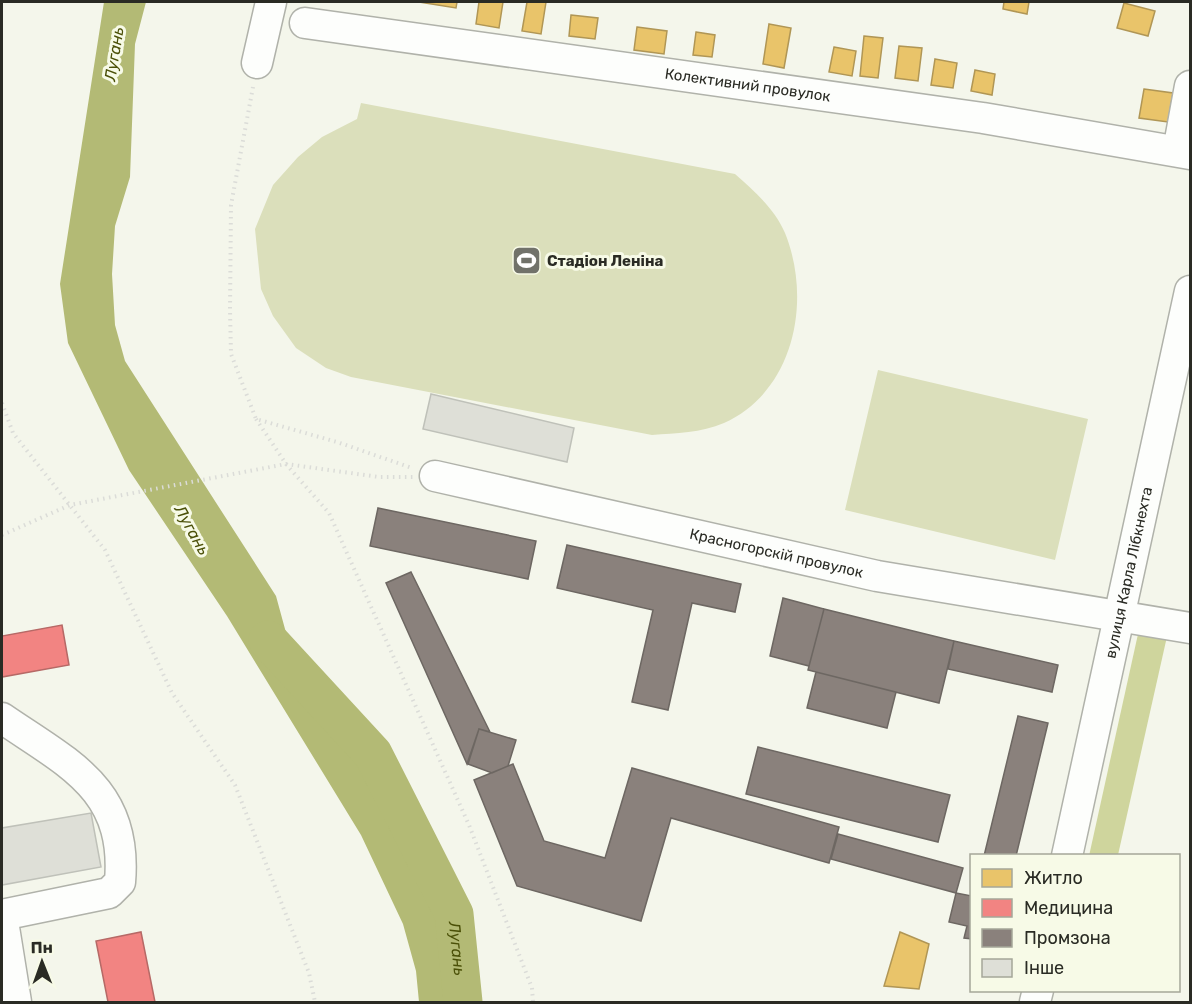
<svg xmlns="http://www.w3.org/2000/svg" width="1192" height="1004" viewBox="0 0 1192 1004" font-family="Rubik,sans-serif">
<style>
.green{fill:#dbdfbb}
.forest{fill:#cfd59d}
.water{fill:#b3ba75}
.homes{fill:#e9c46a;stroke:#b09655;stroke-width:1.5}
.health{fill:#f28482;stroke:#b66966;stroke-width:1.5}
.industry{fill:#8a817c;stroke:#6d6762;stroke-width:1.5}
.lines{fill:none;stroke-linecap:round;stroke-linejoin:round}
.river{stroke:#b3ba75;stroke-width:39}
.building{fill:#dedfd7;stroke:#bfc1b9;stroke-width:1.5}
.minor-casing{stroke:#b0b2aa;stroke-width:33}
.path{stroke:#dbdcd8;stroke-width:4;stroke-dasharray:1.5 4.5;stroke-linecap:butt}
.minor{stroke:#fdfefc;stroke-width:30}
.labels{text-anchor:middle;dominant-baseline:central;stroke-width:6;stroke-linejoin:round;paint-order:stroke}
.street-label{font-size:15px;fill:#2a2b24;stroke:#f7fae7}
.poi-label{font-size:15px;font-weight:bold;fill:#2a2b24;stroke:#f7fae7;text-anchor:start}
.water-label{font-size:16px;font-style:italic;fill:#4b5008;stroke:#f7fae7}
</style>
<rect width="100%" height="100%" fill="#f4f6eb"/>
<path class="green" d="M361,103L735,174C754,191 775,209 785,233C812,300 795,391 724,423C701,433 676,433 652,435L351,377L326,368L296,348L273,316L261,289L255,229L273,185L298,157L322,137L357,119Z
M878,370L1088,419L1055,560L845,510Z"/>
<path class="forest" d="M1140,625L1168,632L1118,855L1089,856Z"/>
<path class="water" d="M104,2H146L135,44L130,177L115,226L112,274L115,325L125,361L276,596L294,662L410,849L432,904L454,986L453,1002H419L416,971L403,924L361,835L227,616L129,470L68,343L60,284Z"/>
<path class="homes" d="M419,2H457L456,8Z
M479,2H503L499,28L476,24Z
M527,2H546L541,34L522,31Z
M1004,2H1029L1027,14L1003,9Z
M1124,3L1155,11L1148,36L1117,28Z
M571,15L598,18L595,39L569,36Z
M769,24L791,28L784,68L763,64Z
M637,27L667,31L664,54L634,50Z
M696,32L715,35L712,57L693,55Z
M864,36L883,38L878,78L860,76Z
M899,46L922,48L918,81L895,78Z
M834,47L856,51L852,76L829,72Z
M935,59L957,63L953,88L931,85Z
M975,70L995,74L992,95L971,91Z
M1144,89L1173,93L1168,122L1139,118Z
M900,932L929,944L919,989L884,986Z"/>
<path class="health" d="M62,625L69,665L2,677V636Z
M141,932L155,1002H108L96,941Z"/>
<path class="industry" d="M378,508L536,541L528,579L370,546Z
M567,545L741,584L735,612L692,603L668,710L632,702L653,610L557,588Z
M411,572L490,732L479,729L467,764L386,583Z
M783,598L824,609L809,666L770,656Z
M824,609L954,641L939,703L808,670Z
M954,641L1058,665L1052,692L948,669Z
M816,672L896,692L887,728L807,708Z
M1018,716L1048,723L1016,856H984Z
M479,729L516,740L508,766L492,773L468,764Z
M758,747L950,795L938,842L746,794Z
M513,764L544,841L605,858L632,768L839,827L829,863L671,818L641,921L517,886L474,780Z
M838,834L963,868L956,893L831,859Z
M956,893L972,896V939L964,938L967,926L949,922Z"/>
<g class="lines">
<path class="river" id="s1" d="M268,640L373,754L454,914L463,1002"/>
</g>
<path class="building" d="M431,394L574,428L567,462L423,429Z
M91,813L101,867L2,885V828Z"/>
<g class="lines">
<defs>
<g id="minor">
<path id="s2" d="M305,23L983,118L1190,154"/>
<path d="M257,63L271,2"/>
<path d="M1178,151L1190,86"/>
<path id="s3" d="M435,476L877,576L1190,628"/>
<path d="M2,718C69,764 128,789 120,882L109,893L2,915L16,1002"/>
<path id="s4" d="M1067,856L1190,291"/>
<path d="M1035,1002L1038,990"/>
</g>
</defs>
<use href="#minor" class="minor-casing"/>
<path class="path" d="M253,87L231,205L230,310L231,354L256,419L337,442L412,468
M2,403L13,433L105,550L172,693L235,785L309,973L315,1002
M256,419L286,464L329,513L469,825L532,988L533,1002
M2,535L70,505L286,464L379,477H413"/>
<use href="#minor" class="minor"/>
</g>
<defs>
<symbol id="stadium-square" viewBox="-11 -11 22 22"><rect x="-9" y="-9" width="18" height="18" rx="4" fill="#71726a" stroke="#f7fae7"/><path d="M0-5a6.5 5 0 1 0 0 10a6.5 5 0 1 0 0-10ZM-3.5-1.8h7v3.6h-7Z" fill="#fff"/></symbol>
</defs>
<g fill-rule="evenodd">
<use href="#stadium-square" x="510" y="244" width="33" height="33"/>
</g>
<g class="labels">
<g class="street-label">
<text stroke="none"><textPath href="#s2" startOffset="447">Колективний провулок</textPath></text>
<text stroke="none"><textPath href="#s3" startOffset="350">Красногорскій провулок</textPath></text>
<text stroke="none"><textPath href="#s4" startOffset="290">вулиця Карла Лібкнехта</textPath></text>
</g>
<g class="poi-label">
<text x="547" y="261">Стадіон Леніна</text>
</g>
<g class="water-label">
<text transform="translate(114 54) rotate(-81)">Лугань</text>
<text transform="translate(192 530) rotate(61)">Лугань</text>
<text stroke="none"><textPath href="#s1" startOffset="369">Лугань</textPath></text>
</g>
</g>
<rect width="1192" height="1004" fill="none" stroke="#2a2b24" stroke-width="6"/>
<rect x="970" y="854" width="210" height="138" fill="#f7fae7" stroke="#a5a799" stroke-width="1.5"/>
<rect x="982" y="869" width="30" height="18" fill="#e9c46a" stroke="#a5a799" stroke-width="1.5"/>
<text x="1024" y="884" font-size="18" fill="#2a2b24">Житло</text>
<rect x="982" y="899" width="30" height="18" fill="#f28482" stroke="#a5a799" stroke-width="1.5"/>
<text x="1024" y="914" font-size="18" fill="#2a2b24">Медицина</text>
<rect x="982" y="929" width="30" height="18" fill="#8a817c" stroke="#a5a799" stroke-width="1.5"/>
<text x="1024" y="944" font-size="18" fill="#2a2b24">Промзона</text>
<rect x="982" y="959" width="30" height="18" fill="#dedfd7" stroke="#a5a799" stroke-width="1.5"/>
<text x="1024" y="974" font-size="18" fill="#2a2b24">Інше</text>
<g transform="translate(42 962) rotate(359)" stroke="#f7fae7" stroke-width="4.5" paint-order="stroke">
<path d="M0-4.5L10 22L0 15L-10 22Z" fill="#2a2b24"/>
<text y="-9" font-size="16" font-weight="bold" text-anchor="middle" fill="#2a2b24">Пн</text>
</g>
</svg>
